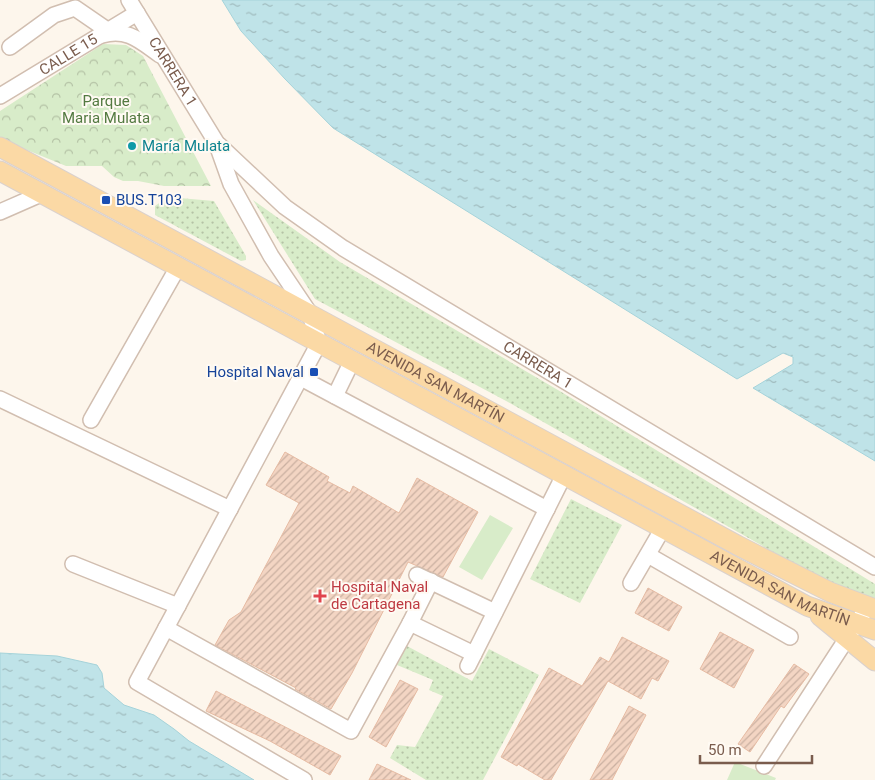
<svg xmlns="http://www.w3.org/2000/svg" width="875" height="780" viewBox="0 0 875 780" font-family="Roboto,sans-serif">
<style>
.grass{fill:url(#grass-dots)}
.park{fill:url(#park-crowns)}
.pitch{fill:#d8ecc9}
.water{fill:url(#water-ripples);stroke:#a5d3da}
.building{fill:url(#building-hatch);stroke:#e6bba3}
.lines{fill:none;stroke-linecap:round;stroke-linejoin:round}
.minor-casing{stroke:#d1beb0;stroke-width:18}
.major-casing{stroke:#dad1cd;stroke-width:21}
.minor{stroke:#fff;stroke-width:15}
.major{stroke:#fbd9a5;stroke-width:19}
.culture-dot{fill:#0f9aa8;stroke:#fffaf3;stroke-width:2}
.transit-dot{fill:#1a4fb4;stroke:#fffaf3;stroke-width:2}
.health-dot{fill:#e0444e;stroke:#fffaf3;stroke-width:2}
.labels{text-anchor:middle;dominant-baseline:central;stroke-width:4;stroke-linejoin:round;paint-order:stroke}
.street-label{font-size:15px;fill:#7a5c4d;stroke:#fffaf3}
.park-label{font-size:15px;fill:#537a41;stroke:#fffaf3}
.culture-label{font-size:15px;fill:#0d838f;stroke:#fffaf3;text-anchor:start}
.transit-label{font-size:15px;fill:#164399;stroke:#fffaf3;text-anchor:start}
.health-label{font-size:15px;fill:#be3a42;stroke:#fffaf3;text-anchor:start}
</style>
<defs>
<pattern id="grass-dots" width="8" height="8" patternUnits="userSpaceOnUse" patternTransform="scale(1.25)"><rect width="8" height="8" fill="#d8ecc9"/><path d="M2 2h.1M6 6h.1" fill="none" stroke="#b4c2a5" stroke-width="1.8" stroke-linecap="round"/></pattern>
<pattern id="park-crowns" width="20" height="18" patternUnits="userSpaceOnUse" patternTransform="scale(1.25)"><rect width="20" height="18" fill="#d8ecc9"/><path d="M2 6a3 3 0 1 1 6 0M12 15a3 3 0 1 1 6 0" fill="none" stroke="#b4c2a5"/></pattern>
<pattern id="water-ripples" width="26" height="14" patternUnits="userSpaceOnUse" patternTransform="scale(1.25)"><rect width="26" height="14" fill="#bfe3e8"/><path d="M2 4q2-2 4 0t4 0M15 11q2-2 4 0t4 0" fill="none" stroke="#a0bbbe"/></pattern>
<pattern id="building-hatch" width="6" height="6" patternUnits="userSpaceOnUse" patternTransform="scale(1.25)"><rect width="6" height="6" fill="#f3d5c3"/><path d="M-1 1l2-2M0 6l6-6M5 7l2-2" fill="none" stroke="#cab0a1"/></pattern>
</defs>
<rect width="100%" height="100%" fill="#fdf6ec"/>
<path class="grass" d="M168,197L214,201L246,256V260L241,261L155,215V206Z
M253,200L340,262L563,393L875,584V598L835,587L508,402L315,299Z
M571,499L622,525L580,603L530,579Z
M407,646L472,681L489,649L539,675L483,780H426L390,758L397,745L415,747L443,696L429,690L433,680L397,665Z"/>
<path class="park" d="M103,44L126,45L143,56L211,186H164L138,181H123L114,177L102,166H66L0,139V111Z"/>
<path class="pitch" d="M490,515L513,528L482,580L459,567Z
M735,762L776,778L775,780H727Z"/>
<path class="water" d="M222,0H875V461L753,388L793,364V357L783,353L737,379L333,128L285,79L241,31Z
M0,653L57,656L97,665L102,673L104,688L124,705L154,715L174,729L189,741L254,780H0Z"/>
<path class="building" d="M285,452L329,477L327,481L350,493L353,486L399,513L417,478L478,512L443,577L408,562L352,673L331,709L295,689L296,688L215,645L229,620L241,612L299,503L266,485Z
M648,588L682,607L669,631L635,613Z
M720,632L754,650L734,688L700,669Z
M622,637L669,661L658,681L652,678L641,699L608,681L551,780H545L518,764L517,766L501,757L549,668L582,686L600,657L609,662Z
M794,664L809,674L784,708L781,706L750,752L738,744Z
M400,680L418,689L386,747L369,737Z
M216,691L341,756L330,775L270,741L206,711Z
M629,706L646,715L612,780H590Z
M377,764L411,780H369Z"/>
<g class="lines">
<defs>
<g id="minor">
<path id="s1" d="M129,0L216,142L231,184L271,256L310,314L319,343L137,682L304,780"/>
<path d="M102,35C128,28 140,41 160,55"/>
<path d="M10,47L54,15L75,8L107,30"/>
<path id="s2" d="M0,96L137,13"/>
<path id="s3" d="M219,145L285,207L343,248L875,567"/>
<path d="M0,212L41,194"/>
<path d="M301,378L547,509"/>
<path d="M335,396L352,361"/>
<path d="M0,399L230,509"/>
<path d="M91,420L178,267"/>
<path d="M648,555L790,637"/>
<path d="M73,564L178,606"/>
<path d="M417,575L495,612"/>
<path d="M631,583L663,528"/>
<path d="M410,623L474,654"/>
<path d="M166,628L351,731L410,623L431,581"/>
<path d="M468,666L564,475"/>
<path d="M764,766L868,606"/>
</g>
<g id="major">
<path id="s4" d="M0,147L737,545L830,592L875,609"/>
<path id="s5" d="M0,171L807,606L875,630"/>
<path d="M820,616L875,661"/>
</g>
</defs>
<use href="#minor" class="minor-casing"/>
<use href="#major" class="major-casing"/>
<use href="#minor" class="minor"/>
<use href="#major" class="major"/>
</g>
<circle class="culture-dot" cx="132" cy="146" r="5"/>
<g class="transit-dot">
<rect x="101" y="195" width="10" height="10" rx="2.5"/>
<rect x="309" y="367" width="10" height="10" rx="2.5"/>
</g>
<path class="health-dot" d="M317.5 588.5h5v5h5v5h-5v5h-5v-5h-5v-5h5z"/>
<g class="labels">
<g class="street-label">
<text stroke="none"><textPath href="#s2" startOffset="80">CALLE 15</textPath></text>
<text stroke="none"><textPath href="#s1" startOffset="84">CARRERA 1</textPath></text>
<text stroke="none"><textPath href="#s3" startOffset="389">CARRERA 1</textPath></text>
<text stroke="none"><textPath href="#s4" startOffset="495">AVENIDA SAN MARTÍN</textPath></text>
<text stroke="none"><textPath href="#s5" startOffset="885">AVENIDA SAN MARTÍN</textPath></text>
</g>
<g class="park-label">
<text x="106" y="101">Parque<tspan x="106" dy="17">Maria Mulata</tspan></text>
</g>
<g class="culture-label">
<text x="142" y="146">María Mulata</text>
</g>
<g class="transit-label">
<text x="116" y="200">BUS.T103</text>
<text x="304" y="372" text-anchor="end">Hospital Naval</text>
</g>
<g class="health-label">
<text x="331" y="587">Hospital Naval<tspan x="331" dy="17">de Cartagena</tspan></text>
</g>
</g>
<path d="M700 755v8h112v-8" fill="none" stroke="#7a5c4d" stroke-width="2.5"/>
<text x="708" y="755" font-size="15" fill="#7a5c4d" stroke="#fffaf3" stroke-width="4" paint-order="stroke">50 m</text>
</svg>
